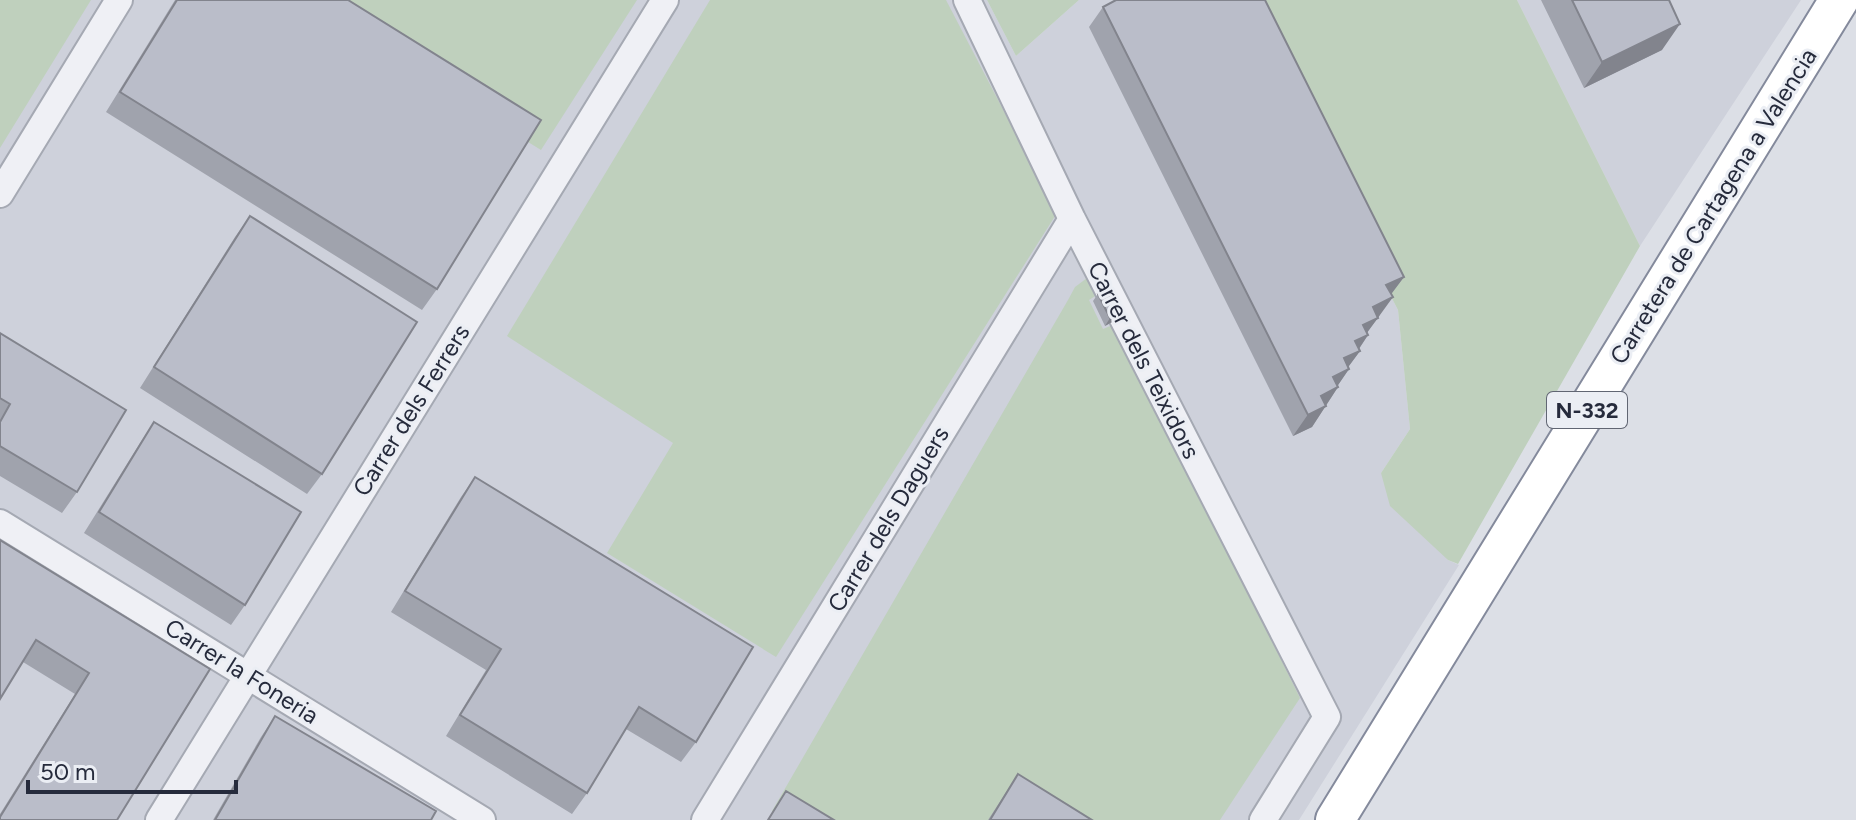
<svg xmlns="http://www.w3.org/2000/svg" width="1856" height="820" viewBox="0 0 1856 820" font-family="Figtree,sans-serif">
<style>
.built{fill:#ced1db}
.green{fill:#bfd0bd}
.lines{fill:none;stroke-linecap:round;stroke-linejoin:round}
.minor-casing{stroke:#a5a9b3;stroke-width:30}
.highway-casing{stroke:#848a9c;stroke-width:42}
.minor{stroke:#eff0f5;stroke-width:26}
.highway{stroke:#fff;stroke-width:38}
.wall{fill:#a0a3ad}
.shaded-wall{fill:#82848d}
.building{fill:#babdc9;stroke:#82848d;stroke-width:2}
.labels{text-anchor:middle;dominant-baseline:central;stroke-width:6;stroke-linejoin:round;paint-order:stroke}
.shield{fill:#ebeef4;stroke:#616673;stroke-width:2}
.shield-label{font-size:22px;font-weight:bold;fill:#262b3c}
.street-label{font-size:24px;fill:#262b3c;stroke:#ebeef4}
</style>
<rect width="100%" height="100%" fill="#dcdfe6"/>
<path class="built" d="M0,0H987L1016,56L1079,0H1237L1398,310L1410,429L1381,473L1448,560L1459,565L1299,820H0Z
M1517,0H1801L1640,246Z"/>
<path class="green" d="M0,0H91L0,148Z
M300,0H637L541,150Z
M710,0H946L1057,213L776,657L607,553L673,443L507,336Z
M987,0H1079L1016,56Z
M1237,0H1517L1640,246L1458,564L1448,560L1390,506L1381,473L1410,429L1398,310Z
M1087,278L1093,279L1100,293L1089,300L1103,329L1115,324L1300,698L1220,820H786L772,811L1068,300L1075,287Z"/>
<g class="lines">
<defs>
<path id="minor" d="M967,0L1072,219L1327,717L1263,820
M0,194L119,0
M0,523L482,820
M159,820L665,0
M705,820L1072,219"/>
<path id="highway" d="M1335,820L1839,0"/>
</defs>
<use href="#minor" class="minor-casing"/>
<use href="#highway" class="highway-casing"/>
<use href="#minor" class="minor"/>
<use href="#highway" class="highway"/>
</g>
<path class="wall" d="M175,0H348L437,289L422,310L106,112Z
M1541,0H1669L1662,50L1584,88Z
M1103,7L1404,277L1391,294L1378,318L1367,332L1368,335L1359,349L1360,351L1348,367L1349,369L1338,385V387L1312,427L1293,436L1089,27Z
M250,216L322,474L307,494L140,388L235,237Z
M1098,294L1112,322L1105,326L1093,301Z
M0,333L77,492L62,513L0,476Z
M154,422L245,605L231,625L84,533L140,443Z
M475,477L696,742L681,762L626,729L587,793L572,814L446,736L486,670L391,612L461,497Z
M0,540L210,669L0,820V814L75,694L23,662Z
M275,716L431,820H213L261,737Z
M1018,774L1092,820H988Z"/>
<path class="shaded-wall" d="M1680,24L1662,50L1584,88L1602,62Z
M1404,277L1389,297L1386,285Z
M1393,297L1364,337L1368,335L1356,353L1360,351L1346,370L1349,369L1336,388L1338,387L1312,427L1293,436L1320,397L1373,307Z
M1117,314L1112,322L1105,326L1110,318Z"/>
<path class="building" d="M177,0H348L541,120L437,289L120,92Z
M1116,0H1265L1404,277L1386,285L1393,297L1373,307L1378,318L1363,325L1368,335L1355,341L1360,351L1344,358L1349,369L1333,377L1338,387L1321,396L1326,406L1308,415L1103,7Z
M1572,0H1669L1680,24L1602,62Z
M250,216L417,322L322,474L154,367Z
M1106,290L1117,314L1110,318L1098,294Z
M0,333L126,410L77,492L0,446V422L10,404L0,398Z
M154,422L301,512L245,605L99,512Z
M475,477L753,647L696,742L639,707L587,793L460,715L501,649L405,591Z
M0,540L210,669L117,820H0V817L89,673L36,640L0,699Z
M275,716L436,811L431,820H215Z
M1018,774L1092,820H990Z
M786,791L834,820H768Z"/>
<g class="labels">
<rect class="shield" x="1547" y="392" width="80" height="36" rx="6"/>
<g class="shield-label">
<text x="1587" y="410">N-332</text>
</g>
<g class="street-label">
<text transform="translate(1713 206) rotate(-58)">Carretera de Cartagena a Valencia</text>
<text transform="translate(1144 360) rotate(63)">Carrer dels Teixidors</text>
<text transform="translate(411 410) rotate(-58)">Carrer dels Ferrers</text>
<text transform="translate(888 519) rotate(-59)">Carrer dels Daguers</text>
<text transform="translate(242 671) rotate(32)">Carrer la Foneria</text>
</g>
</g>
<path d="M28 780v12h208v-12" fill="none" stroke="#262b3c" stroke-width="4"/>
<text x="40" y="780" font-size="24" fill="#262b3c" stroke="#ebeef4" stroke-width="6" paint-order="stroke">50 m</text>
</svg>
